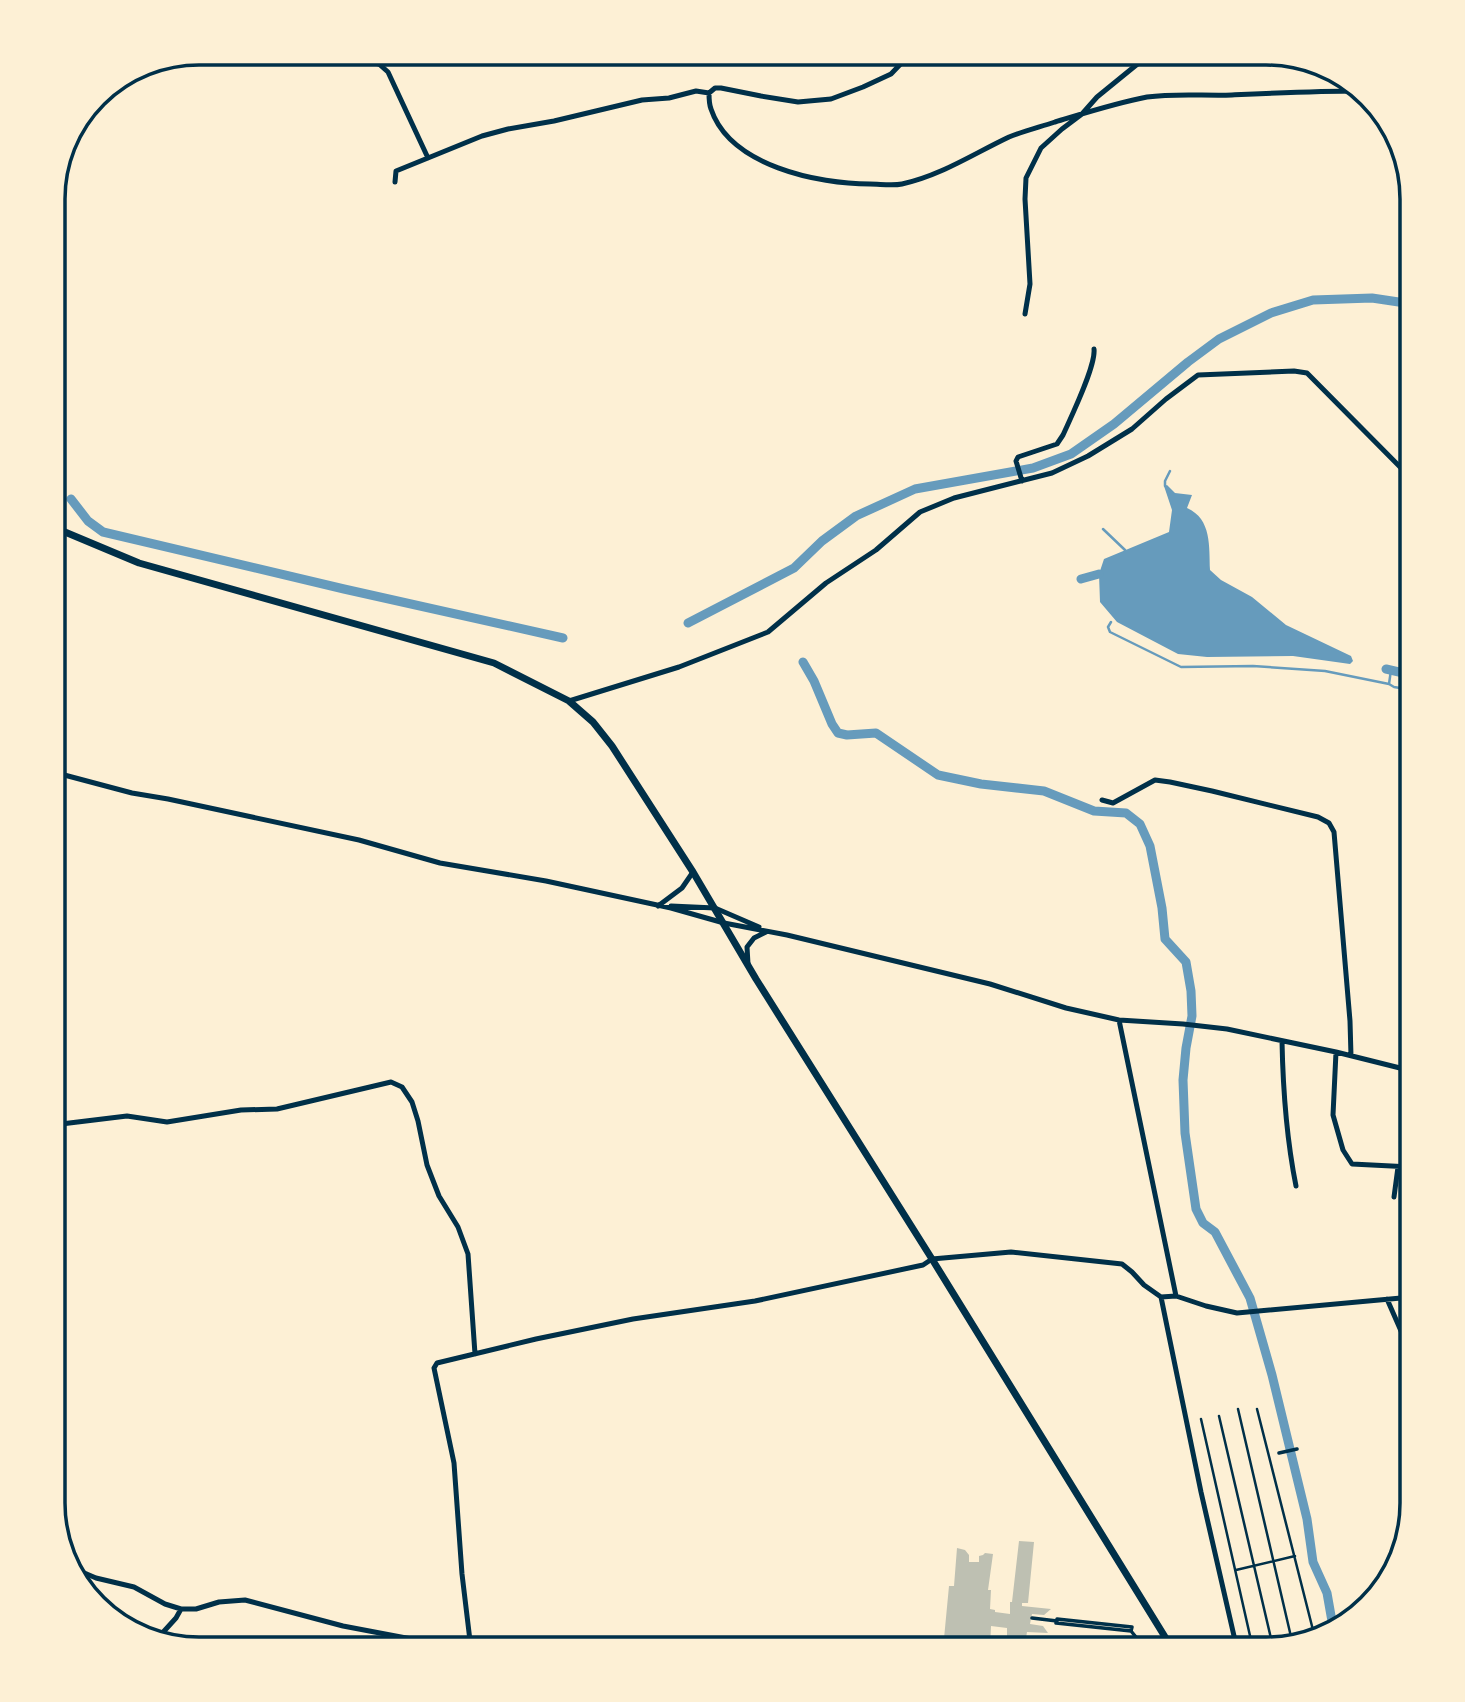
<svg xmlns="http://www.w3.org/2000/svg" width="1465" height="1702" viewBox="0 0 1465 1702" font-family="Rubik,sans-serif">
<style>
.water{fill:#669bbc}
.lines{fill:none;stroke-linecap:round;stroke-linejoin:round}
.stream{stroke:#669bbc;stroke-width:2.5}
.canal{stroke:#669bbc;stroke-width:9}
.building{fill:#bec0b2}
.service{stroke:#003049;stroke-width:2.5}
.pedestrian{stroke:#003049;stroke-width:3.5}
.minor{stroke:#003049;stroke-width:5}
.secondary{stroke:#003049;stroke-width:7}
.rim{fill:none;stroke:#003049;stroke-width:3.5}
</style>
<rect width="100%" height="100%" fill="#fdf0d5"/>
<path class="water" d="M1167,485L1175,493L1192,495L1187,508C1212,519 1209,547 1210,570L1221,580L1252,597L1286,625L1351,656L1353,661L1350,664L1293,656L1207,657L1178,654L1117,622L1100,602L1099,574L1104,559L1169,532L1172,510L1164,486Z"/>
<g class="lines">
<path class="stream" d="M1165,486V481L1170,471
M1103,529L1125,550
M1111,622L1108,627L1110,632L1181,667L1253,666L1325,671L1389,684
M1391,670L1389,684L1394,687L1412,690"/>
<path class="canal" d="M71,499L88,521L103,532L344,589L563,638
M1081,579L1099,574
M688,623L794,568L822,541L856,516L915,489L1033,468L1071,454L1114,424L1188,362L1219,339L1271,313L1313,300L1372,298L1412,304
M803,662L814,681L832,724L838,733L847,735L876,733L938,775L981,784L1044,791L1094,811L1126,813L1140,824L1150,846L1162,908L1165,939L1186,962L1191,991L1192,1016L1186,1048L1183,1080L1185,1133L1196,1209L1203,1223L1215,1232L1250,1298L1272,1375L1307,1519L1313,1562L1327,1593L1333,1627
M1386,669L1412,675"/>
</g>
<path class="building" d="M1019,1541L1034,1542L1028,1603H1022V1606L1051,1609L1044,1615L1032,1614L1030,1624L1043,1626L1048,1633L1027,1632L1026,1638H1023L1022,1649H1007V1628L991,1626L990,1648L943,1649L949,1586H954L957,1548L965,1550L969,1555V1562H979V1556L983,1555L985,1553L993,1554L988,1590H991L990,1609L995,1610V1612L1010,1614V1602H1012Z"/>
<g class="lines">
<path class="service" d="M1238,1409L1292,1641
M1257,1409L1314,1634
M1219,1416L1273,1647
M1201,1419L1253,1649
M1236,1570L1295,1556"/>
<path class="pedestrian" d="M1279,1453L1297,1449
M1032,1618L1057,1621
M1057,1619L1132,1627L1131,1631L1145,1648L1148,1649
M1057,1620L1056,1623L1131,1631
M1092,1649L1093,1644"/>
<path class="minor" d="M361,53L363,60L379,64L388,72L428,158
M911,53L891,74L863,87L831,99L798,102L761,96L721,88H715L709,93C709,98 709,104 711,109C730,166 818,184 870,184C880,184 892,186 902,184C940,176 975,153 1009,137C1024,131 1040,127 1055,122C1085,113 1116,103 1147,97C1176,93 1204,96 1232,95C1275,93 1317,91 1360,91
M1003,53L1008,54L1022,53
M395,182L396,171L482,136L508,129L554,121L642,100L669,98L696,91L709,93
M1025,314L1030,284L1025,199L1026,178L1041,148L1062,129L1082,114L1097,97L1151,53
M1022,481L1016,461L1018,457L1057,444L1063,435C1071,417 1096,366 1094,349
M569,701L679,667L768,632L826,583L876,550L920,512L954,498L1052,473L1088,456L1132,429L1166,399L1198,375L1294,371L1307,373L1412,479
M53,772L132,793L168,799L359,840L440,863L546,881L671,908L724,923L787,935L990,984L1066,1008L1119,1020L1183,1024L1227,1029L1336,1052L1412,1071
M1102,800L1113,803L1155,780L1170,782L1212,791L1318,817L1329,823L1334,832L1350,1021L1351,1056
M658,906L682,888L693,872
M671,906L715,908L759,927
M748,964L747,947L754,938L766,932
M1119,1020L1176,1296
M1282,1041C1283,1092 1286,1136 1296,1186
M1336,1052L1333,1115L1343,1150L1352,1164L1411,1167
M53,1125L127,1116L167,1122L241,1110L277,1109L391,1082L402,1087L412,1102L418,1121L427,1165L439,1196L458,1227L468,1254L475,1354
M1394,1197L1398,1167
M1161,1297L1201,1492L1237,1649
M1387,1299L1412,1356
M75,1569L96,1578L134,1587L165,1604L181,1609H196L219,1602L245,1600L343,1626L443,1645L456,1649
M1378,1592L1397,1540L1410,1516
M156,1640L176,1618L181,1609
M471,1649L462,1574L454,1463L434,1368L437,1363L536,1339L633,1319L755,1301L923,1265L932,1259L1011,1252L1122,1264L1132,1272L1144,1285L1161,1297L1176,1296L1206,1306L1237,1313L1412,1297"/>
<path class="secondary" d="M53,527L139,563L494,663L569,701L593,722L612,746L693,872L756,979L932,1259L1170,1645H1173L1176,1649"/>
</g>
<path d="M0 0H1465V1702H0ZM199 65H1266A134 134 0 0 1 1400 199V1503A134 134 0 0 1 1266 1637H199A134 134 0 0 1 65 1503V199A134 134 0 0 1 199 65Z" fill="#fdf0d5" fill-rule="evenodd"/>
<path class="rim" d="M199 65H1266A134 134 0 0 1 1400 199V1503A134 134 0 0 1 1266 1637H199A134 134 0 0 1 65 1503V199A134 134 0 0 1 199 65Z"/>
</svg>
